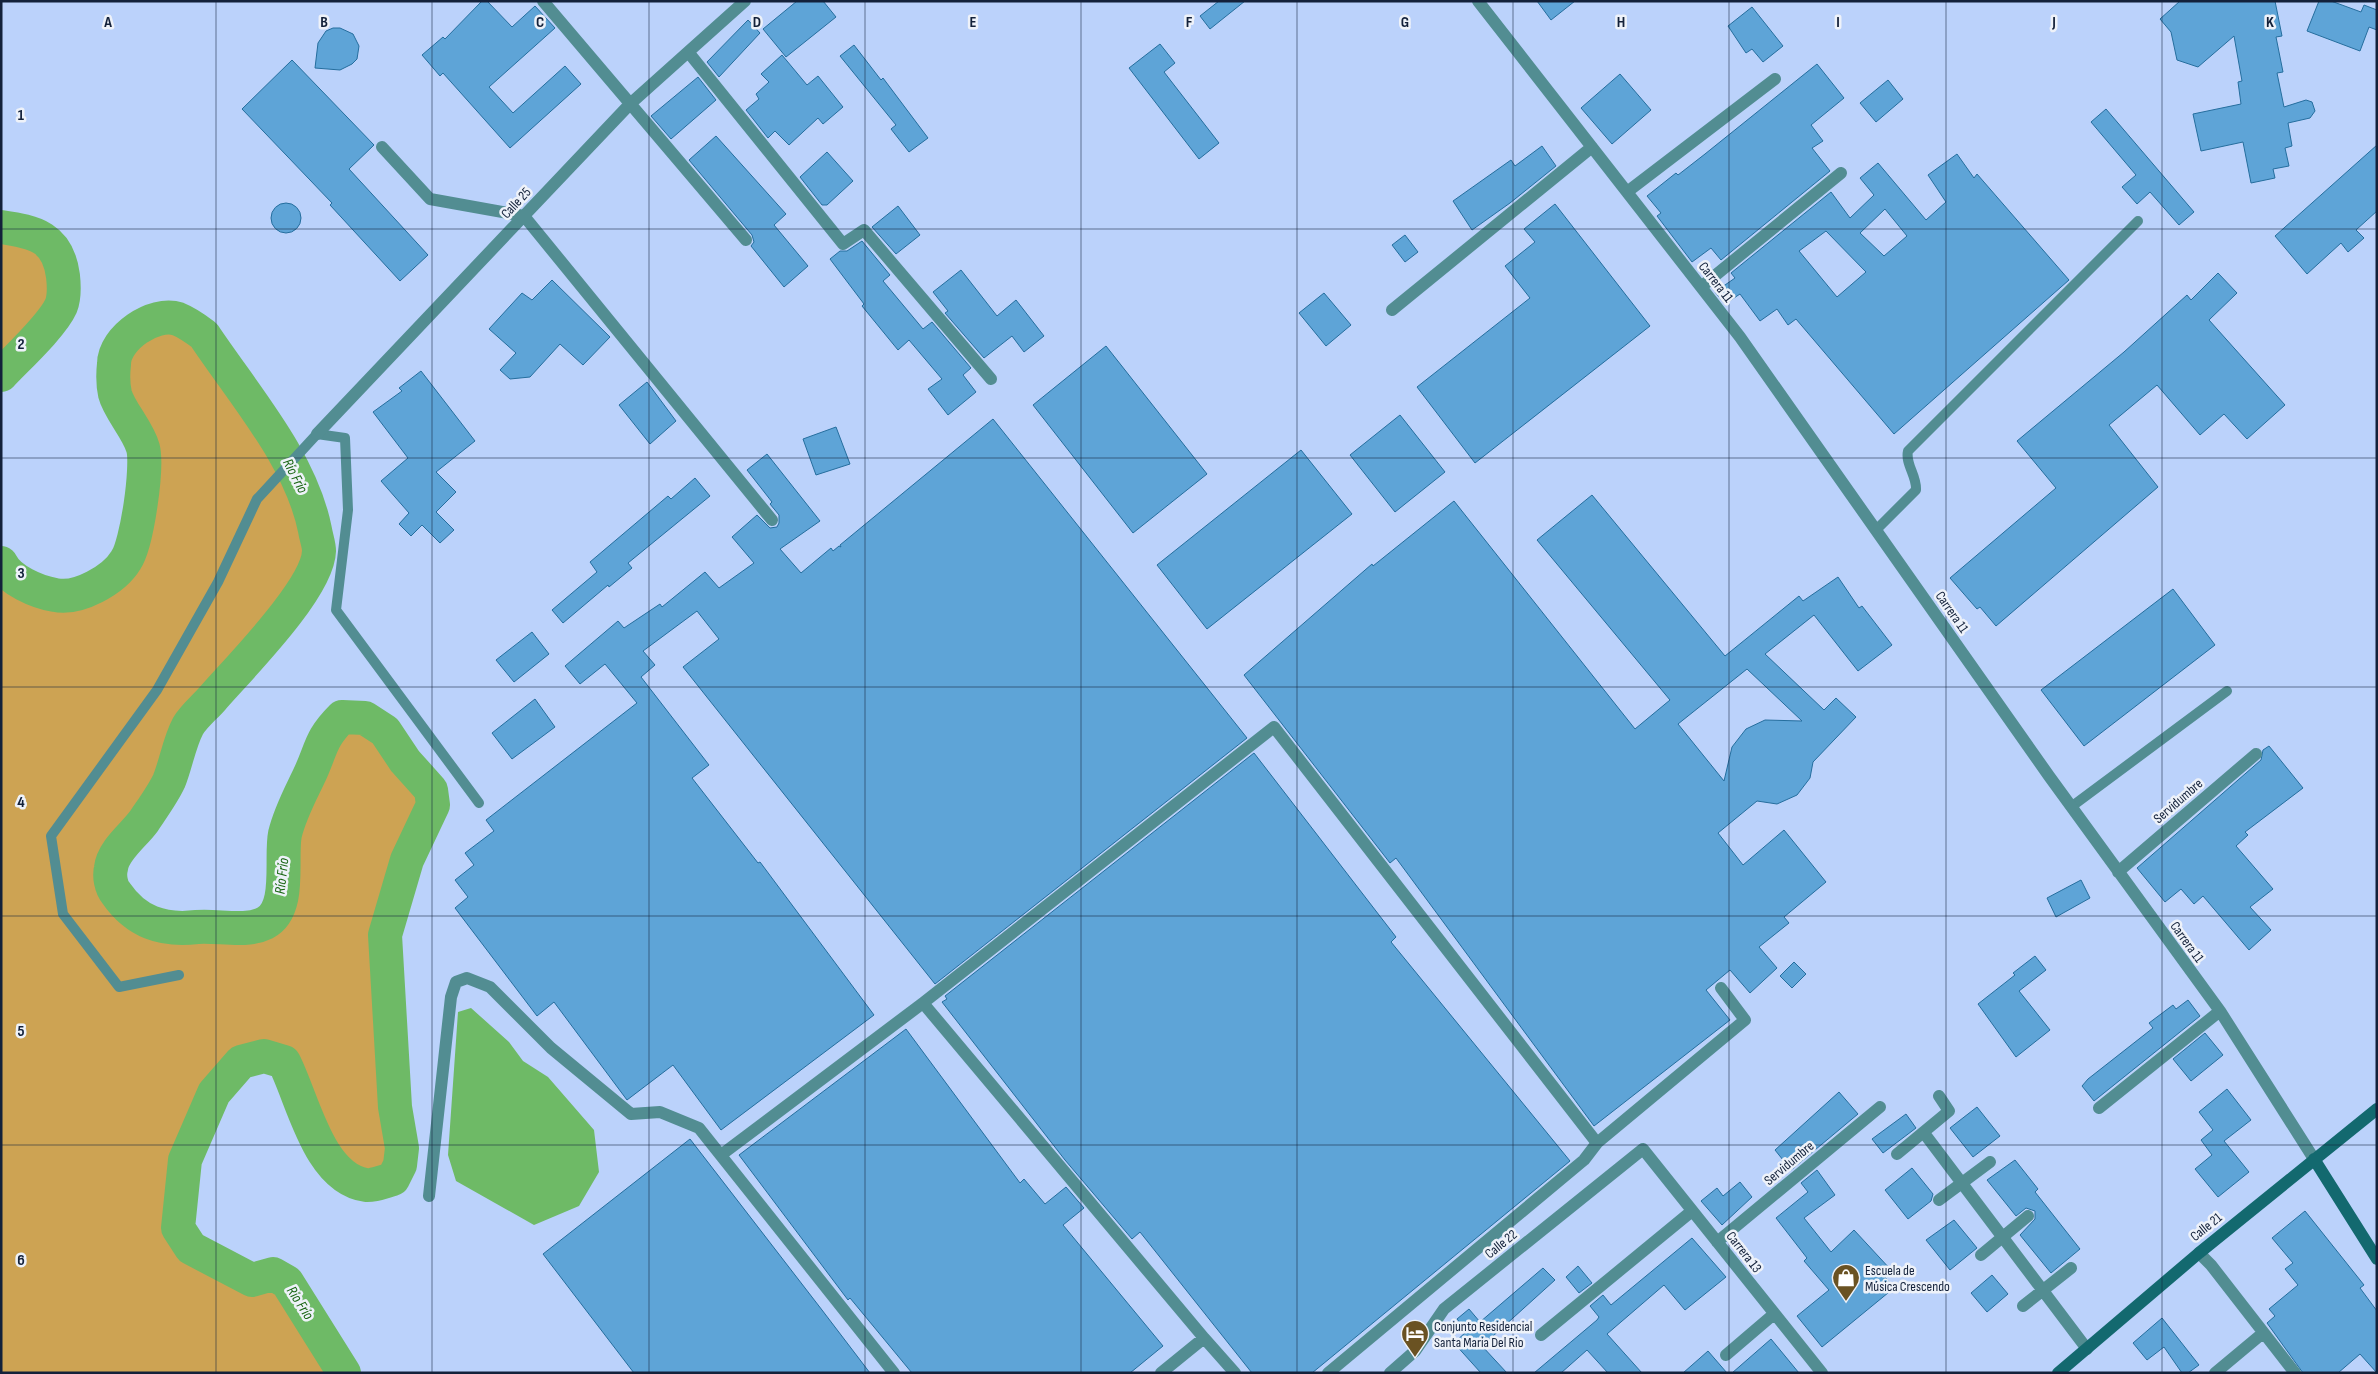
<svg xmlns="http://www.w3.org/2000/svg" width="2378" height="1374" viewBox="0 0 2378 1374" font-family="'Sofia Sans Condensed',sans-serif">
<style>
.green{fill:#cda353}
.water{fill:#6eba66}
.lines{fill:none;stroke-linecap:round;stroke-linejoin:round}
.river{stroke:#6eba66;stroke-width:34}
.building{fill:#5ea4d7;stroke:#256e9e;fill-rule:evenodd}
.lane{stroke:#528d92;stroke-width:10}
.street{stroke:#528d92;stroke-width:12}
.secondary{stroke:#13696f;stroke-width:12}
.grid{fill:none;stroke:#13213a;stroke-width:1;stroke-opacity:0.55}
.labels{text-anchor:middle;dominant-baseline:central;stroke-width:5;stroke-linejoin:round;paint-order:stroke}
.street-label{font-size:14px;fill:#13213a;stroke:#eef2f9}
.poi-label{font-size:14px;fill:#13213a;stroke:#eef2f9;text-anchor:start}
.water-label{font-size:15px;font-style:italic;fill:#1a6614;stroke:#eef2f9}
.grid-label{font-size:16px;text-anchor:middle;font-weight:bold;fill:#13213a;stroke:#eef2f9;stroke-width:5;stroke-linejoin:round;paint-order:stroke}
</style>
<rect width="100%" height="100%" fill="#bbd2fb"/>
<path class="green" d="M1,227C35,232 58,237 63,276C64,285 65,296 61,306C53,326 17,358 1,375Z
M176,319L204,335L298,476L311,510L319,551L315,569L305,587L267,638L188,726L168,783L144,821L120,850L110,866L112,888L124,905L137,917L177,930L203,927L239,928L264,923L275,914L283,888L285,837L294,804L311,773L318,751L328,732L342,717L365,718L385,731L405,761L431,790L433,805L407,860L385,935L395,1107C401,1134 406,1154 393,1179C385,1181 374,1186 366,1185C318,1178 303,1099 284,1062L264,1056L241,1062L214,1093L185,1160L178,1228L191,1248L252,1280L273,1274L287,1282L344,1373H1V563C9,578 29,586 44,591C70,601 94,590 113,573C117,569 124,564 127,559C139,538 146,475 143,451C142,445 138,439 136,433C125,408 110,392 113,362C118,330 150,321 176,319Z"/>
<path class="water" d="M471,1008L509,1042L523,1061L548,1077L594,1130L599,1172L579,1206L534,1225L456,1181L448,1155L458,1012Z"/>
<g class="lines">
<path class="river" d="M1,227C35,232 58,237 63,276C64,285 65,296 61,306C52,326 17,358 1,375
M1,563C9,580 37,592 55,595C78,600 114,580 126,560C137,544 148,467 143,448C138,430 119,410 115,394C113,385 113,373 114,364C114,338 154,311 178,319C188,323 196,329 204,335C244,395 301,459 315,530C316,537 319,544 319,551C318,589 238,669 212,699C205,707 194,716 188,726C179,743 176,764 169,781C163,794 152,809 144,821C134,835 113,850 111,868C109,876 111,887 116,893C136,922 162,931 197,927C218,925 245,933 265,923C292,909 280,858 285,834C290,813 300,795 309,776C322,749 319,740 342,717L365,718L385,731L405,761L431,790L433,805L407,860L385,935L395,1107L402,1148L400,1165L393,1179C385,1181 374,1186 366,1185C318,1178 303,1099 284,1062L264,1056L241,1062L214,1093L185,1160L178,1228L191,1248L252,1280L273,1274L287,1282L344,1373"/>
</g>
<path class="building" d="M482,1H487L512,27L535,6L555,28L489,87L513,113L565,66L581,84L510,148L443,73L440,76L422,55L443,37L445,39Z
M797,1H823L836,17L786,57L763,29Z
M1219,1H1245L1210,29L1200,16Z
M1537,1H1575L1551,20Z
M2180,1H2275L2282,36L2276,37L2283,72L2277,73L2284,107L2306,100L2312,102L2315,111L2310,118L2288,123L2292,146L2285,148L2289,166L2273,169L2275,178L2251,183L2243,142L2201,151L2193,114L2241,104L2238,82L2242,81L2234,36L2198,67L2177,60L2171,32L2160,19Z
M2319,1H2331L2361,12L2364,5L2377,10V30L2369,27L2360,51L2307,31Z
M1752,7L1783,46L1763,62L1752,49L1746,53L1728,26Z
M748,20L760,33L719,77L707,62Z
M333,28H340L353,34L359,46L357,59L352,64L340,70L315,68L318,43L326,31Z
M1160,44L1175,63L1164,72L1219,143L1199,159L1129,68Z
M854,45L881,80L883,78L928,138L909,152L891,129L896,125L840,56Z
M782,55L807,85L818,76L843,107L823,124L818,118L789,145L775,131L768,138L746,110L759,99L756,94L769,82L761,74Z
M292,60L374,145L349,169L428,255L400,281L330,205L332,203L242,109Z
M1817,64L1844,98L1811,125L1823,141L1812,148L1830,171L1721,260L1711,248L1692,262L1657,216L1661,213L1647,196L1676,173L1678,175L1705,154Z
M1620,74L1651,110L1612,144L1581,108Z
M698,77L716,100L671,139L651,116Z
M1888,80L1903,99L1876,122L1860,103Z
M2106,109L2194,212L2179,225L2150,192L2137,204L2122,187L2136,175L2091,122Z
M716,136L786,214L774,225L808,266L784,287L751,246L754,242L752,235L689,160Z
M2377,145V211L2356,230L2364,238L2348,252L2341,243L2307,274L2275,236Z
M1542,146L1556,166L1510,203L1472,230L1453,201L1511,160L1515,166Z
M827,152L853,181L827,205H822L800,177Z
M1957,154L1974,178L1977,174L2069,280L1894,434L1796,319L1788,325L1777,309L1760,321L1740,294L1725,304L1715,292L1735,278L1731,273L1831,192L1850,218L1874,195L1860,178L1878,163L1926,220L1946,202L1928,175ZM1885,209L1907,236L1884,256L1860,233ZM1826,231L1866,272L1837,297L1799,251Z
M271 218a15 15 0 1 1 30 0a15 15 0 1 1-30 0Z
M1555,204L1650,326L1475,463L1417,387L1530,298L1505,266L1535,242L1524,229Z
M898,206L920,235L896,254L872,227Z
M1405,235L1418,252L1405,262L1392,245Z
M862,241L890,275L883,281L923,329L932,322L971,368L963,375L976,392L948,415L928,389L942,379L909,340L898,350L862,306L864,304L830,259L840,251H847Z
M961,270L997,316L1016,300L1044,336L1024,352L1012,336L984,358L945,313L948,311L933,292Z
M2218,273L2237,293L2209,320L2285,405L2247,439L2224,414L2200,435L2157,385L2109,425L2158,487L1996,626L1980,607L1977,609L1950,578L2056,488L2017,441L2124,352L2187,295L2191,300Z
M552,280L610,337L583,365L560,344L530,377L510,379L500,370L516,353L489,329L522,293L532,300Z
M1324,293L1351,325L1326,346L1299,313Z
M1106,346L1207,474L1133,533L1033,405Z
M421,371L475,441L436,472L456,492L436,512L454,530L440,543L422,525L411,536L399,524L409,513L381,481L408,458L373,412L402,391L399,388Z
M647,382L676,421L650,444L619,405Z
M1400,415L1445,472L1395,512L1350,455Z
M993,419L1247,738L935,984L683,667L719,639L697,611L643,651L655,665L641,677L709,765L692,778L758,863L760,862L874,1015L721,1130L673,1065L627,1100L554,1002L537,1016L455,908L468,897L455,880L474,865L465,853L494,831L486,820L637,703L605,664L580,684L565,666L618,621L624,628L660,604L662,607L705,572L719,588L754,563L732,537L757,515L770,528L777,527L779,523V515L770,504L772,502L747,470L767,454L820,521L780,549L801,573L831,548L833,551L839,546L841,547L840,545Z
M836,427L850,464L816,475L803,439Z
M1301,450L1352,514L1207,629L1157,565Z
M695,478L710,496L628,563L632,568L609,587L608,585L563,623L552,610L597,572L590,562L668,496L671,499Z
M1592,495L1725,656L1799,596L1803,601L1838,577L1859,608L1862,606L1892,645L1858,671L1814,615L1765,654L1824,710L1836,698L1856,717L1813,762L1810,778L1797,795L1777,804L1757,801L1718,833L1743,865L1784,830L1826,882L1784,917L1789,923L1759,947L1777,968L1750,993L1730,970L1706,990L1730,1020L1594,1126L1396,858L1390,863L1244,675L1372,564L1373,566L1454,501L1635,729L1670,700L1537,540ZM1747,669L1802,721L1765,720L1746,729L1732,747L1724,781L1678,724Z
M2173,589L2215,645L2084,746L2041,690Z
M532,632L549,654L514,682L496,660Z
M535,699L555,727L512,759L492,733Z
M2269,746L2303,788L2245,832L2248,835L2236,846L2273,889L2250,907L2271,930L2249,950L2203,896L2194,904L2181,889L2165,902L2137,868L2261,760L2263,750Z
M1254,753L1396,937L1391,942L1570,1161L1312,1373H1252L1140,1232L1132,1239L1065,1160L942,1002L947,999L945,996Z
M2081,880L2090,898L2056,917L2047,898Z
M2035,956L2046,970L2019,991L2050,1030L2016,1057L1978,1004L2015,975L2013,973Z
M1794,962L1806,974L1792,988L1780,976Z
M2188,1000L2200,1016L2094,1101L2082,1086L2088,1079L2153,1028L2149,1023L2173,1005L2176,1009Z
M906,1029L1020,1183L1024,1179L1045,1204L1066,1187L1084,1208L1063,1225L1163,1346L1130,1373H912L850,1298L848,1300L739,1155Z
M2205,1033L2223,1055L2191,1081L2173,1059Z
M2227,1089L2251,1120L2224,1141L2249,1172L2218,1197L2195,1169L2212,1155L2201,1140L2213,1130L2199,1112Z
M1839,1092L1858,1114L1791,1170L1775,1150Z
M1977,1107L2000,1136L1973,1157L1950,1128Z
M1906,1114L1916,1128L1883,1153L1872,1139Z
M690,1139L822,1310L870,1373H634L543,1254Z
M2015,1160L2038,1189L2035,1192L2080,1249L2051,1273L2020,1235L2035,1219V1211L2026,1208L2016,1216L1987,1180Z
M1912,1168L1933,1194L1931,1201L1908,1219L1885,1190Z
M1817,1170L1835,1195L1804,1218L1831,1252L1854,1230L1892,1271L1885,1277L1894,1288L1822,1347L1797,1316L1829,1290L1804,1261L1807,1258L1776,1218L1808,1192L1801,1183Z
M1740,1182L1752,1197L1722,1225L1701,1201L1717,1188L1723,1196Z
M2305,1211L2364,1285L2360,1288L2377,1311V1373L2360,1354L2338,1373H2303L2267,1323L2275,1316L2269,1309L2298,1285L2285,1269L2293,1263L2272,1238Z
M1954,1220L1977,1248L1950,1270L1926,1240Z
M1692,1238L1726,1277L1685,1310L1664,1285L1607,1334L1642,1373H1608L1587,1350L1561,1373H1534L1597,1320L1599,1317L1590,1306L1603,1295L1611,1305Z
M1578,1266L1592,1283L1579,1293L1566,1277Z
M1543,1268L1555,1280L1482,1346L1507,1373H1481L1454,1343L1467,1331L1457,1319L1469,1309L1480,1322Z
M1992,1275L2008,1294L1987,1312L1971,1293Z
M2162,1318L2199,1365L2188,1373H2182L2164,1347L2147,1360L2133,1343Z
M1771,1339L1799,1373H1732Z
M1708,1351L1727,1373H1683Z"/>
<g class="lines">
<path class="lane" d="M1876,530L1916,490C1917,476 1905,464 1908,451L2138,221
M2071,807L2227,691
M179,975L119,987L63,914L51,836L157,690L218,582L257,499L317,434L345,438L348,510L336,610L479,803"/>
<path class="street" d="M543,1L746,240
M1478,1L1740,337L2049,776L2220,1011L2314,1159
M689,53L843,244L864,230L991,379
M382,147L430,199L524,216L772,520
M1627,192L1775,79
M1701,287L1841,173
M1392,310L1592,147
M317,434L630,104L745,1
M2118,872L2256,754
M923,1003L1204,1338
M2099,1108L2220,1011
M1924,1133L2087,1349
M1897,1154L1949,1111L1939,1096
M721,1155L923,1003L1274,727L1597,1143
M429,1196L451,997L456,982L467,978L490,987L551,1048L631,1114L660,1112L699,1128L894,1373
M1939,1200L1990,1162
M1717,1242L1880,1107
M2199,1253L2211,1265L2295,1373
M1981,1255L2028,1216
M2023,1306L2071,1268
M1541,1335L1692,1211
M1726,1355L1774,1314
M1161,1373L1204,1338L1235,1373
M1328,1373L1584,1160L1597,1143L1745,1020L1721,988
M1390,1373L1415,1351L1444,1309L1643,1149L1822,1373
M2215,1373L2263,1333"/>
<path class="secondary" d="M2314,1159L2377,1259
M2058,1373L2199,1253L2377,1109"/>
</g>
<path class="grid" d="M216,1V1373M432,1V1373M649,1V1373M865,1V1373M1081,1V1373M1297,1V1373M1513,1V1373M1729,1V1373M1946,1V1373M2162,1V1373M1,229H2377M1,458H2377M1,687H2377M1,916H2377M1,1145H2377"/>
<defs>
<symbol id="shop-pin" viewBox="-11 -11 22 30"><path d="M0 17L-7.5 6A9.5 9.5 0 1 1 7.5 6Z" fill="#6a5222" stroke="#eef2f9"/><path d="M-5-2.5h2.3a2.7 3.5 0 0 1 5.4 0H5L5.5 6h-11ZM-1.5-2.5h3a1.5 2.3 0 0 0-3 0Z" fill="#fff"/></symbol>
<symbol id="hotel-pin" viewBox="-11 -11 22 30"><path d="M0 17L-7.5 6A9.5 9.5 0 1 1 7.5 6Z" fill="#6a5222" stroke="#eef2f9"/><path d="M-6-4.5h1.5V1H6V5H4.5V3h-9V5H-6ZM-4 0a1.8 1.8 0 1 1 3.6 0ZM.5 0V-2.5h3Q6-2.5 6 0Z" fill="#fff"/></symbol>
</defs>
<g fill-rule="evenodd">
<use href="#shop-pin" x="1830" y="1262" width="32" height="43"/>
<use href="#hotel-pin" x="1399" y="1318" width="32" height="43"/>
</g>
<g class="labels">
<g class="street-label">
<text transform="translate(516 203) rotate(-47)">Calle 25</text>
<text transform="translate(1716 282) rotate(52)">Carrera 11</text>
<text transform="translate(1952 612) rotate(55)">Carrera 11</text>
<text transform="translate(2178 801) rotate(-41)">Servidumbre</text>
<text transform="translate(2187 942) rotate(54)">Carrera 11</text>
<text transform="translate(1789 1163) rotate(-40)">Servidumbre</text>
<text transform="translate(2206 1227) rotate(-39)">Calle 21</text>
<text transform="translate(1501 1244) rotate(-39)">Calle 22</text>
<text transform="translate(1744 1252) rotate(52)">Carrera 13</text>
</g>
<g class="poi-label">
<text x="1865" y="1270">Escuela de<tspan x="1865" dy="16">Música Crescendo</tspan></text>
<text x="1434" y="1326">Conjunto Residencial<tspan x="1434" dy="16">Santa Maria Del Rio</tspan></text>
</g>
<g class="water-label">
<text transform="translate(295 476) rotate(62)">Río Frío</text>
<text transform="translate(282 876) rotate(-84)">Río Frío</text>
<text transform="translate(300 1303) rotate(57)">Río Frío</text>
</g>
</g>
<g class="grid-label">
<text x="108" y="27">A</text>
<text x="324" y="27">B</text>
<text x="540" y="27">C</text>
<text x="757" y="27">D</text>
<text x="973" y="27">E</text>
<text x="1189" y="27">F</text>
<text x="1405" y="27">G</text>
<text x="1621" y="27">H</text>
<text x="1838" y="27">I</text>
<text x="2054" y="27">J</text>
<text x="2270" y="27">K</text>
<text x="21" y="120">1</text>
<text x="21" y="349">2</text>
<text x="21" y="578">3</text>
<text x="21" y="807">4</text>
<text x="21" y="1036">5</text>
<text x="21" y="1265">6</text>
</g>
<rect width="2378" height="1374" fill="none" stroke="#13213a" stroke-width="5"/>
</svg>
